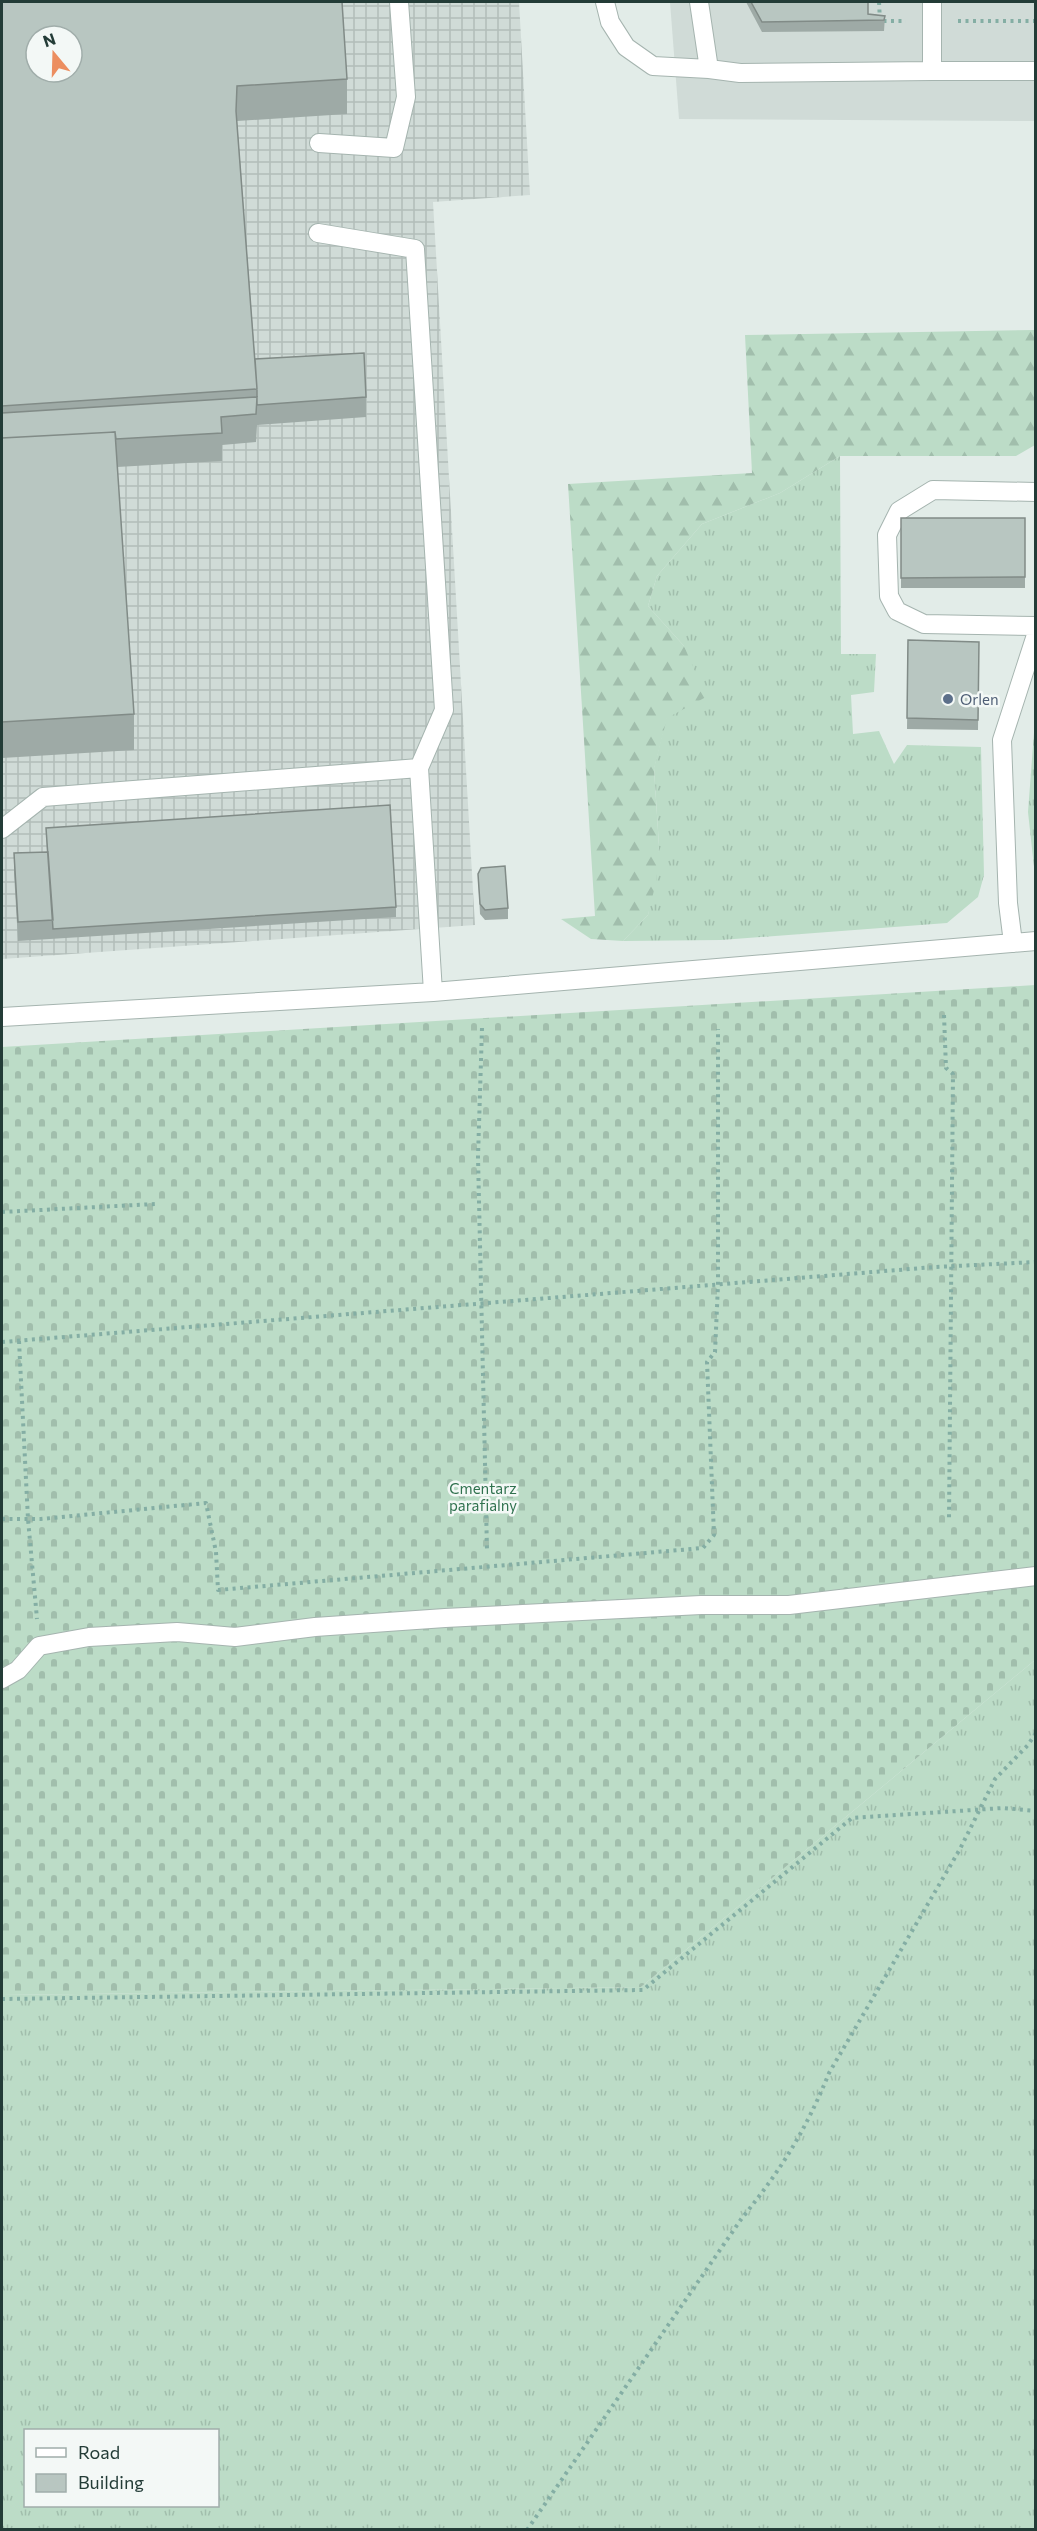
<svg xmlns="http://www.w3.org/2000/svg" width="1037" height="2531" viewBox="0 0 1037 2531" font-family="Commissioner,sans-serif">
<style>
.built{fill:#d0dbd7}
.industrial{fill:url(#industrial-grid);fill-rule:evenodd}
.grass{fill:url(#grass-tufts);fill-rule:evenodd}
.forest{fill:url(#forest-firs)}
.cemetery{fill:url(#cemetery-stones)}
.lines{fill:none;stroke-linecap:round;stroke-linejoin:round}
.minor-casing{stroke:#a5b4af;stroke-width:20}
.path{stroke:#84aea4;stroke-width:4;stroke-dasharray:3 4.5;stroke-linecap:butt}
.minor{stroke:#fff;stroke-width:18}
.wall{fill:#9eaaa6}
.building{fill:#b8c6c1;stroke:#818b87;stroke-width:1.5;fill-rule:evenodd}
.service-dot{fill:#5c6f8a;stroke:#f3f8f6;stroke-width:2}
.labels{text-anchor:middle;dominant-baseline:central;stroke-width:5;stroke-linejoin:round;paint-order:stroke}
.service-label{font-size:15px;fill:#4e5e75;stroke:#f3f8f6;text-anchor:start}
.park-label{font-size:15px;fill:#2f714e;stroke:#f3f8f6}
</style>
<defs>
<pattern id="industrial-grid" width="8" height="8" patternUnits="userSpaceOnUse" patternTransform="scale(1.5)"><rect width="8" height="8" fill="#d0dbd7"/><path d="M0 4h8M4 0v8" fill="none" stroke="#b2bdb9"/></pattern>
<pattern id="grass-tufts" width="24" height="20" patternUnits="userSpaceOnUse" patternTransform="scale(1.5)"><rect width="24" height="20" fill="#bcdcc7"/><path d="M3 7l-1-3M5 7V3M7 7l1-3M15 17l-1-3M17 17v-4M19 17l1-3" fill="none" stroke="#a1beac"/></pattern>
<pattern id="forest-firs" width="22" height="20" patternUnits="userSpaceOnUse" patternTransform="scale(1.5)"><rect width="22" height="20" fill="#bcdcc7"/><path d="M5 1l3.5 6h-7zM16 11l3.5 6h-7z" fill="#a1beac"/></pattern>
<pattern id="cemetery-stones" width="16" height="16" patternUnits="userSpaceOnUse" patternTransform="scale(1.5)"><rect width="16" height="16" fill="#bcdcc7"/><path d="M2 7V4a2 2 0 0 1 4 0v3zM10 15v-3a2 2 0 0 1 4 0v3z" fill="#a1beac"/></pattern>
</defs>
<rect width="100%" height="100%" fill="#e2ece8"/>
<path class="built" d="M670,2H1035V121L679,119Z"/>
<path class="industrial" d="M2,2H519L530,195L433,202L475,925L2,959ZM36,36H72V72H36Z"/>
<path class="grass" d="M840,456L841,654H876L874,692L851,695L853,734L879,731L894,764L907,745L981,747L984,875L978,897L947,923L721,940L623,941L648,915L659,846L654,768L684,646L648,606L657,576L702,524L780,493Z
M1035,719L1036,876H1035L1028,812Z
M1035,1660V2529H2V1995L641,1987ZM26,2430H218V2506H26Z"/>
<path class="forest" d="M1035,330V445L1016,456H840L780,493L702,524L657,576L648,606L684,646L706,697L667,718L654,769L659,846L656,882L648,915L623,941L591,939L561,919L595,916L568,484L752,473L745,335Z"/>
<path class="cemetery" d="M1035,985V1660L641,1987L2,1995V1047Z"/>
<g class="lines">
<defs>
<path id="minor" d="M605,2L610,22L626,47L653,66L709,69
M699,2L709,69L740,73L932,71V2
M932,71H1036
M319,143L394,148L406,97L399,2
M318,233L415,249L444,710L419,768L433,992
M1036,492L933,490L899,511L887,535L889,596L897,611L924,624L1036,626
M2,829L43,797L419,768
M1013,943L1008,903L1002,740L1036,635
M2,1017L433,992L1036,941
M2,1679L18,1670L39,1646L89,1637L177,1632L235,1637L315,1627L445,1618L701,1605H789L1036,1576"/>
</defs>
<use href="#minor" class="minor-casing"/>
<path class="path" d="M879,2L880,21H906
M958,21H1036
M944,1015L946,1068L953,1074L949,1519
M482,1028L478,1157L487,1550
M2,1212L155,1204
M19,1341L28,1519L37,1619
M2,1342L935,1267L1036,1262
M2,1519H41L206,1503L216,1552L218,1590L703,1548L714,1535L707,1362L715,1352L718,1285V1029
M2,1999L643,1990L852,1818L1003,1808L1036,1811
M527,2530L742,2218C781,2170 806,2130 829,2073L960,1849L995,1779L1028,1745L1036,1733"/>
<use href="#minor" class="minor"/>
</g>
<path class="wall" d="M2,2L347,79V114L237,121L255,359L366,397V417L257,425L256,442L222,445V461L117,467L134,714V750L2,758Z
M746,2H868V14L885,16L884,31L762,32Z
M901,518H1025V588H901Z
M908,640L979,642L978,730L907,729Z
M46,828L396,907V917L18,941L14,873V853L47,852Z
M478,874L508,908V919L485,920L480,914Z"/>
<path class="building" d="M2,2H342L347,79L237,86L236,111L257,389L2,406ZM36,36H72V72H36Z
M751,2H868V14L885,16L884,20L762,22Z
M364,353L366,397L257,405V389L255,359Z
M257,397L256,414L221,417L222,433L116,439L115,432L2,438V413Z
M115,432L134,714L2,722V438Z
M901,518H1025V577L901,578Z
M908,640L979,642L978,720L907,718Z
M390,805L396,907L53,929L46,828Z
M48,852L53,920L18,922L14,853Z
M505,866L508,908L485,910L480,904L478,874L481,868Z"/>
<circle class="service-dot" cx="948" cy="699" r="6"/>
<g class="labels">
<g class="service-label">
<text x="960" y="699">Orlen</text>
</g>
<g class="park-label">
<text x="483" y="1488">Cmentarz<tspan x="483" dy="17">parafialny</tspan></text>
</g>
</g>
<rect width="1037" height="2531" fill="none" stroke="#233c37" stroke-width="6"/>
<rect x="24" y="2429" width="195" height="78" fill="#f3f8f6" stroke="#a0adaa" stroke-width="1.5"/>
<rect x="36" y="2448" width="30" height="9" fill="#ffffff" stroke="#a0adaa" stroke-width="1.5"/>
<text x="78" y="2459" font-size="18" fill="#233c37">Road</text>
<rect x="36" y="2474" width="30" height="18" fill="#b8c6c1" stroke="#a0adaa" stroke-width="1.5"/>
<text x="78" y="2489" font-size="18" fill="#233c37">Building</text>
<g transform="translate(54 54) rotate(341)"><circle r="28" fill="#f3f8f6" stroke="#a0adaa" stroke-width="1.5"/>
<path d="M0-4.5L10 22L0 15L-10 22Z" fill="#ec8e60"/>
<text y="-9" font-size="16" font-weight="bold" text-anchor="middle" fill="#233c37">N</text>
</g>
</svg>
